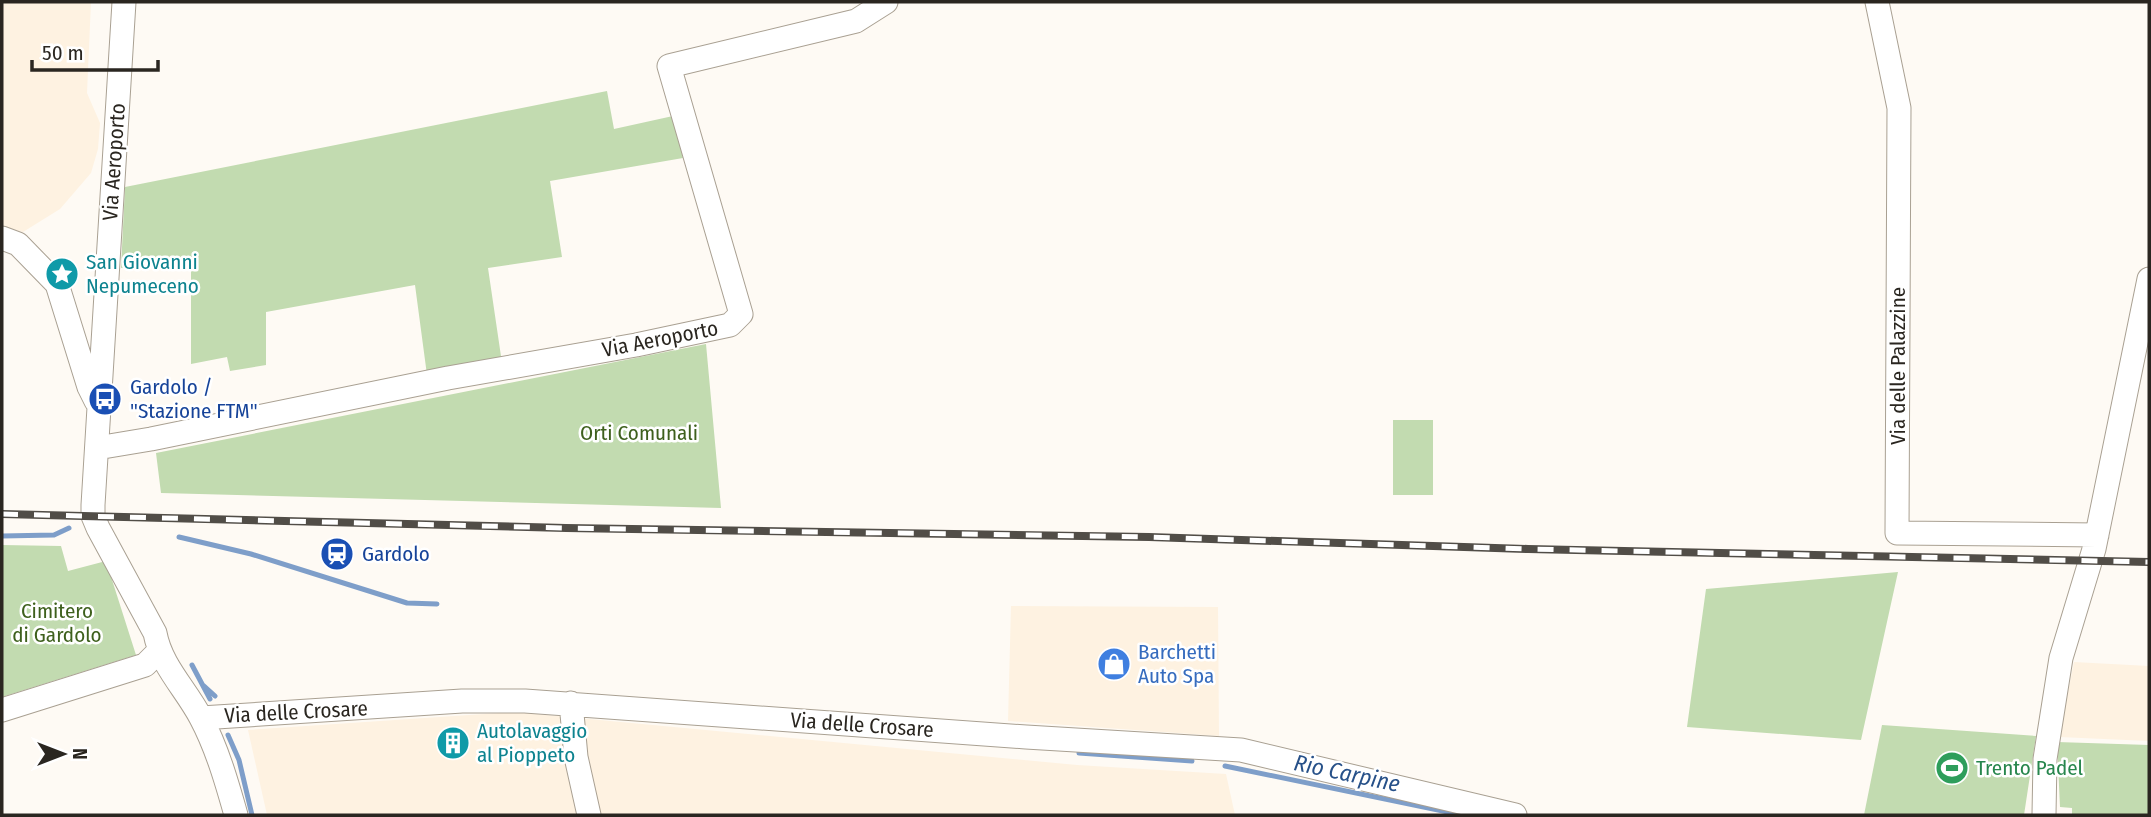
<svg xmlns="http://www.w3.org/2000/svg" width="2151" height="817" viewBox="0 0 2151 817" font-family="'Fira Sans Condensed',sans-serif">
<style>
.built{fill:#fef2e1}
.green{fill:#c2dbb0}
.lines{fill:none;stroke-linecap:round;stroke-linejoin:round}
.stream{stroke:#7e9ec9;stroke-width:5}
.minor-casing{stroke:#a9a092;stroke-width:25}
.minor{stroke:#fff;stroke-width:23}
.rail-casing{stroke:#514d47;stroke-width:8}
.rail{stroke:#fff;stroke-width:5;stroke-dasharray:16;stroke-linecap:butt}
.labels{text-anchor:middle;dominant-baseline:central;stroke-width:5;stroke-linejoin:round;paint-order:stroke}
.street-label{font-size:21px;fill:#2a2620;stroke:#fff}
.culture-label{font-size:21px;fill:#0d838f;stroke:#fff;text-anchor:start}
.transit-label{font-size:21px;fill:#164399;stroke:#fff;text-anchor:start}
.park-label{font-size:21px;fill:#3e601d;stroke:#fff}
.shop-label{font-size:21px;fill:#366cbe;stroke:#fff;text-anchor:start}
.leisure-label{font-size:21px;fill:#27864d;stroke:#fff;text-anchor:start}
.water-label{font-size:23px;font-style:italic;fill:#275189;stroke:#fff}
</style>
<rect width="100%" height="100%" fill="#fefaf4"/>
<path class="built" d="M2,2H91L87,93L100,123L98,149L91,173L60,209L23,232L2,227Z
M1011,606L1218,607L1219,736L1008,721Z
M2074,662L2149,666V741L2059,737Z
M515,712L1077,765L1226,774L1235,815H267L248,730Z"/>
<path class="green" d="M607,91L614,129L673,116L683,158L550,181L562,257L488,268L502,363L427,375L415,285L266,312V365L230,371L227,357L191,364V257L121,268L125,187Z
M706,344L721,508L161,493L156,453Z
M1393,420H1433V495H1393Z
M2,545L61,546L68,571L106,561L136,655L2,697Z
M1898,572L1861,740L1687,727L1706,589Z
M1882,725L2036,736L2024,815H1864Z
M2057,742L2149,745V815H2072V808L2060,807Z"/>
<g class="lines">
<path class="stream" d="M2,536L54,535L69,528
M179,537L251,554L407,603L437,604
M192,665L210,699
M204,686L215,696
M228,735L239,760L252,815
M1079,753L1192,761
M1225,766L1462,815"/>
<defs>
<path id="minor" d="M124,2L93,505V516L98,528L155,633C161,666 186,689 201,718C217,748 227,783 236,815
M1877,2L1899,108L1897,533L2097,535
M2,238L18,244L57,284L89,387L96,401
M97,448L151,439L448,378L636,345L730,325L741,314L669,66L856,21L886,2
M571,703L576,757L589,815
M2,710L145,665L158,652
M201,718L462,701H525L1026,737L1241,750L1515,815
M2044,815L2045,759L2061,658L2094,549L2149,279"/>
</defs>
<use href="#minor" class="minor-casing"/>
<use href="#minor" class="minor"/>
<defs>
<path id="rail" d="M2,514L566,528L1149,537L1528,549L2149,562"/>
</defs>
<use href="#rail" class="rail-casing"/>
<use href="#rail" class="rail"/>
</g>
<defs>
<symbol id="sight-disc" viewBox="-11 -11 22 22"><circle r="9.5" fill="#0f9aa8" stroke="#fff"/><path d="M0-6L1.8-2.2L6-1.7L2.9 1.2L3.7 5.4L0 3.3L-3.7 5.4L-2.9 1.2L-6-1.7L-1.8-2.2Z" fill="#fff"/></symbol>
<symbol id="bus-disc" viewBox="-11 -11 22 22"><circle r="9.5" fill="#1a4fb4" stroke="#fff"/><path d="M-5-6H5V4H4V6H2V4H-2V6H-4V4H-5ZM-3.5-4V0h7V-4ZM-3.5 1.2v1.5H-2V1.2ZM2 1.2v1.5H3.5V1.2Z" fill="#fff"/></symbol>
<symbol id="station-disc" viewBox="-11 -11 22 22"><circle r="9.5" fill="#1a4fb4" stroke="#fff"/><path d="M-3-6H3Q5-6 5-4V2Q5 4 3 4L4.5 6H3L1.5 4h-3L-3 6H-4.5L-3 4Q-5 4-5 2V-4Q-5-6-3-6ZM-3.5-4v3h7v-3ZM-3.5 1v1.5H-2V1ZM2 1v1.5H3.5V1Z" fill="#fff"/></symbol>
<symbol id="shop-disc" viewBox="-11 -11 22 22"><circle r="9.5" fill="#3f7fe0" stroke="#fff"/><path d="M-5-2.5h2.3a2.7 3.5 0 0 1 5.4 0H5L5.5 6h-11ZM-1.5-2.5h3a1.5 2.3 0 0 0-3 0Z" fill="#fff"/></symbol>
<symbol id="building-disc" viewBox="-11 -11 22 22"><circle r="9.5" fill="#0f9aa8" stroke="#fff"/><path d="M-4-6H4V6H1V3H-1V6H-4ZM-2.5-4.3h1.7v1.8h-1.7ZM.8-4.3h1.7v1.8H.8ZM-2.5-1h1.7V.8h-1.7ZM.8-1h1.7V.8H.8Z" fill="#fff"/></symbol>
<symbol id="stadium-disc" viewBox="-11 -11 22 22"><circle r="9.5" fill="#2e9e5b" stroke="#fff"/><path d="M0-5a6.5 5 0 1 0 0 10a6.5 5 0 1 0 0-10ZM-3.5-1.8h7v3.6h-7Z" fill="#fff"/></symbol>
</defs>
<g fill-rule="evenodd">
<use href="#sight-disc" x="43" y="255" width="38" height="38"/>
<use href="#bus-disc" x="86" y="380" width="38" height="38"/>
<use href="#station-disc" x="318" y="535" width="38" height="38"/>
<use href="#shop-disc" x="1095" y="645" width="38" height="38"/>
<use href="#building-disc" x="434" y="724" width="38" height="38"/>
<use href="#stadium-disc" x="1933" y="749" width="38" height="38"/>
</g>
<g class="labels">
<g class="street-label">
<text transform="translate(114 162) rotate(-86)">Via Aeroporto</text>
<text transform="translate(660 339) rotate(-11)">Via Aeroporto</text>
<text transform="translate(1898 366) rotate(-90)">Via delle Palazzine</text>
<text transform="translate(296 712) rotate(-3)">Via delle Crosare</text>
<text transform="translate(862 725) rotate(4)">Via delle Crosare</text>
</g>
<g class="culture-label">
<text x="86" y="262">San Giovanni<tspan x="86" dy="24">Nepumeceno</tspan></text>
<text x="477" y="731">Autolavaggio<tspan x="477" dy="24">al Pioppeto</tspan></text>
</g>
<g class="transit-label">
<text x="130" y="387">Gardolo /<tspan x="130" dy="24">"Stazione FTM"</tspan></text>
<text x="362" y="554">Gardolo</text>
</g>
<g class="park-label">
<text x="639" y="433">Orti Comunali</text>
<text x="57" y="611">Cimitero<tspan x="57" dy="24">di Gardolo</tspan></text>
</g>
<g class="shop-label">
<text x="1138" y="652">Barchetti<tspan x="1138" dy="24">Auto Spa</tspan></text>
</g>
<g class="leisure-label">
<text x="1976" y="768">Trento Padel</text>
</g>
<g class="water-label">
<text transform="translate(1347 773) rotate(12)">Rio Carpine</text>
</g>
</g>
<rect width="2151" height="817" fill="none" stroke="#2a2620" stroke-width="7"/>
<g transform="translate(63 754) rotate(90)" stroke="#ffffff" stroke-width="5" paint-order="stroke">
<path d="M0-5L12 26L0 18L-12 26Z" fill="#2a2620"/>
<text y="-10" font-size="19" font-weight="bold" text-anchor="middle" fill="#2a2620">N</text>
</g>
<path d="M32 60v10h126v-10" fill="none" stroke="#2a2620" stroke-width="3.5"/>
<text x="42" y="60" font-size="21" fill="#2a2620" stroke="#ffffff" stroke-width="5" paint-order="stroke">50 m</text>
</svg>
